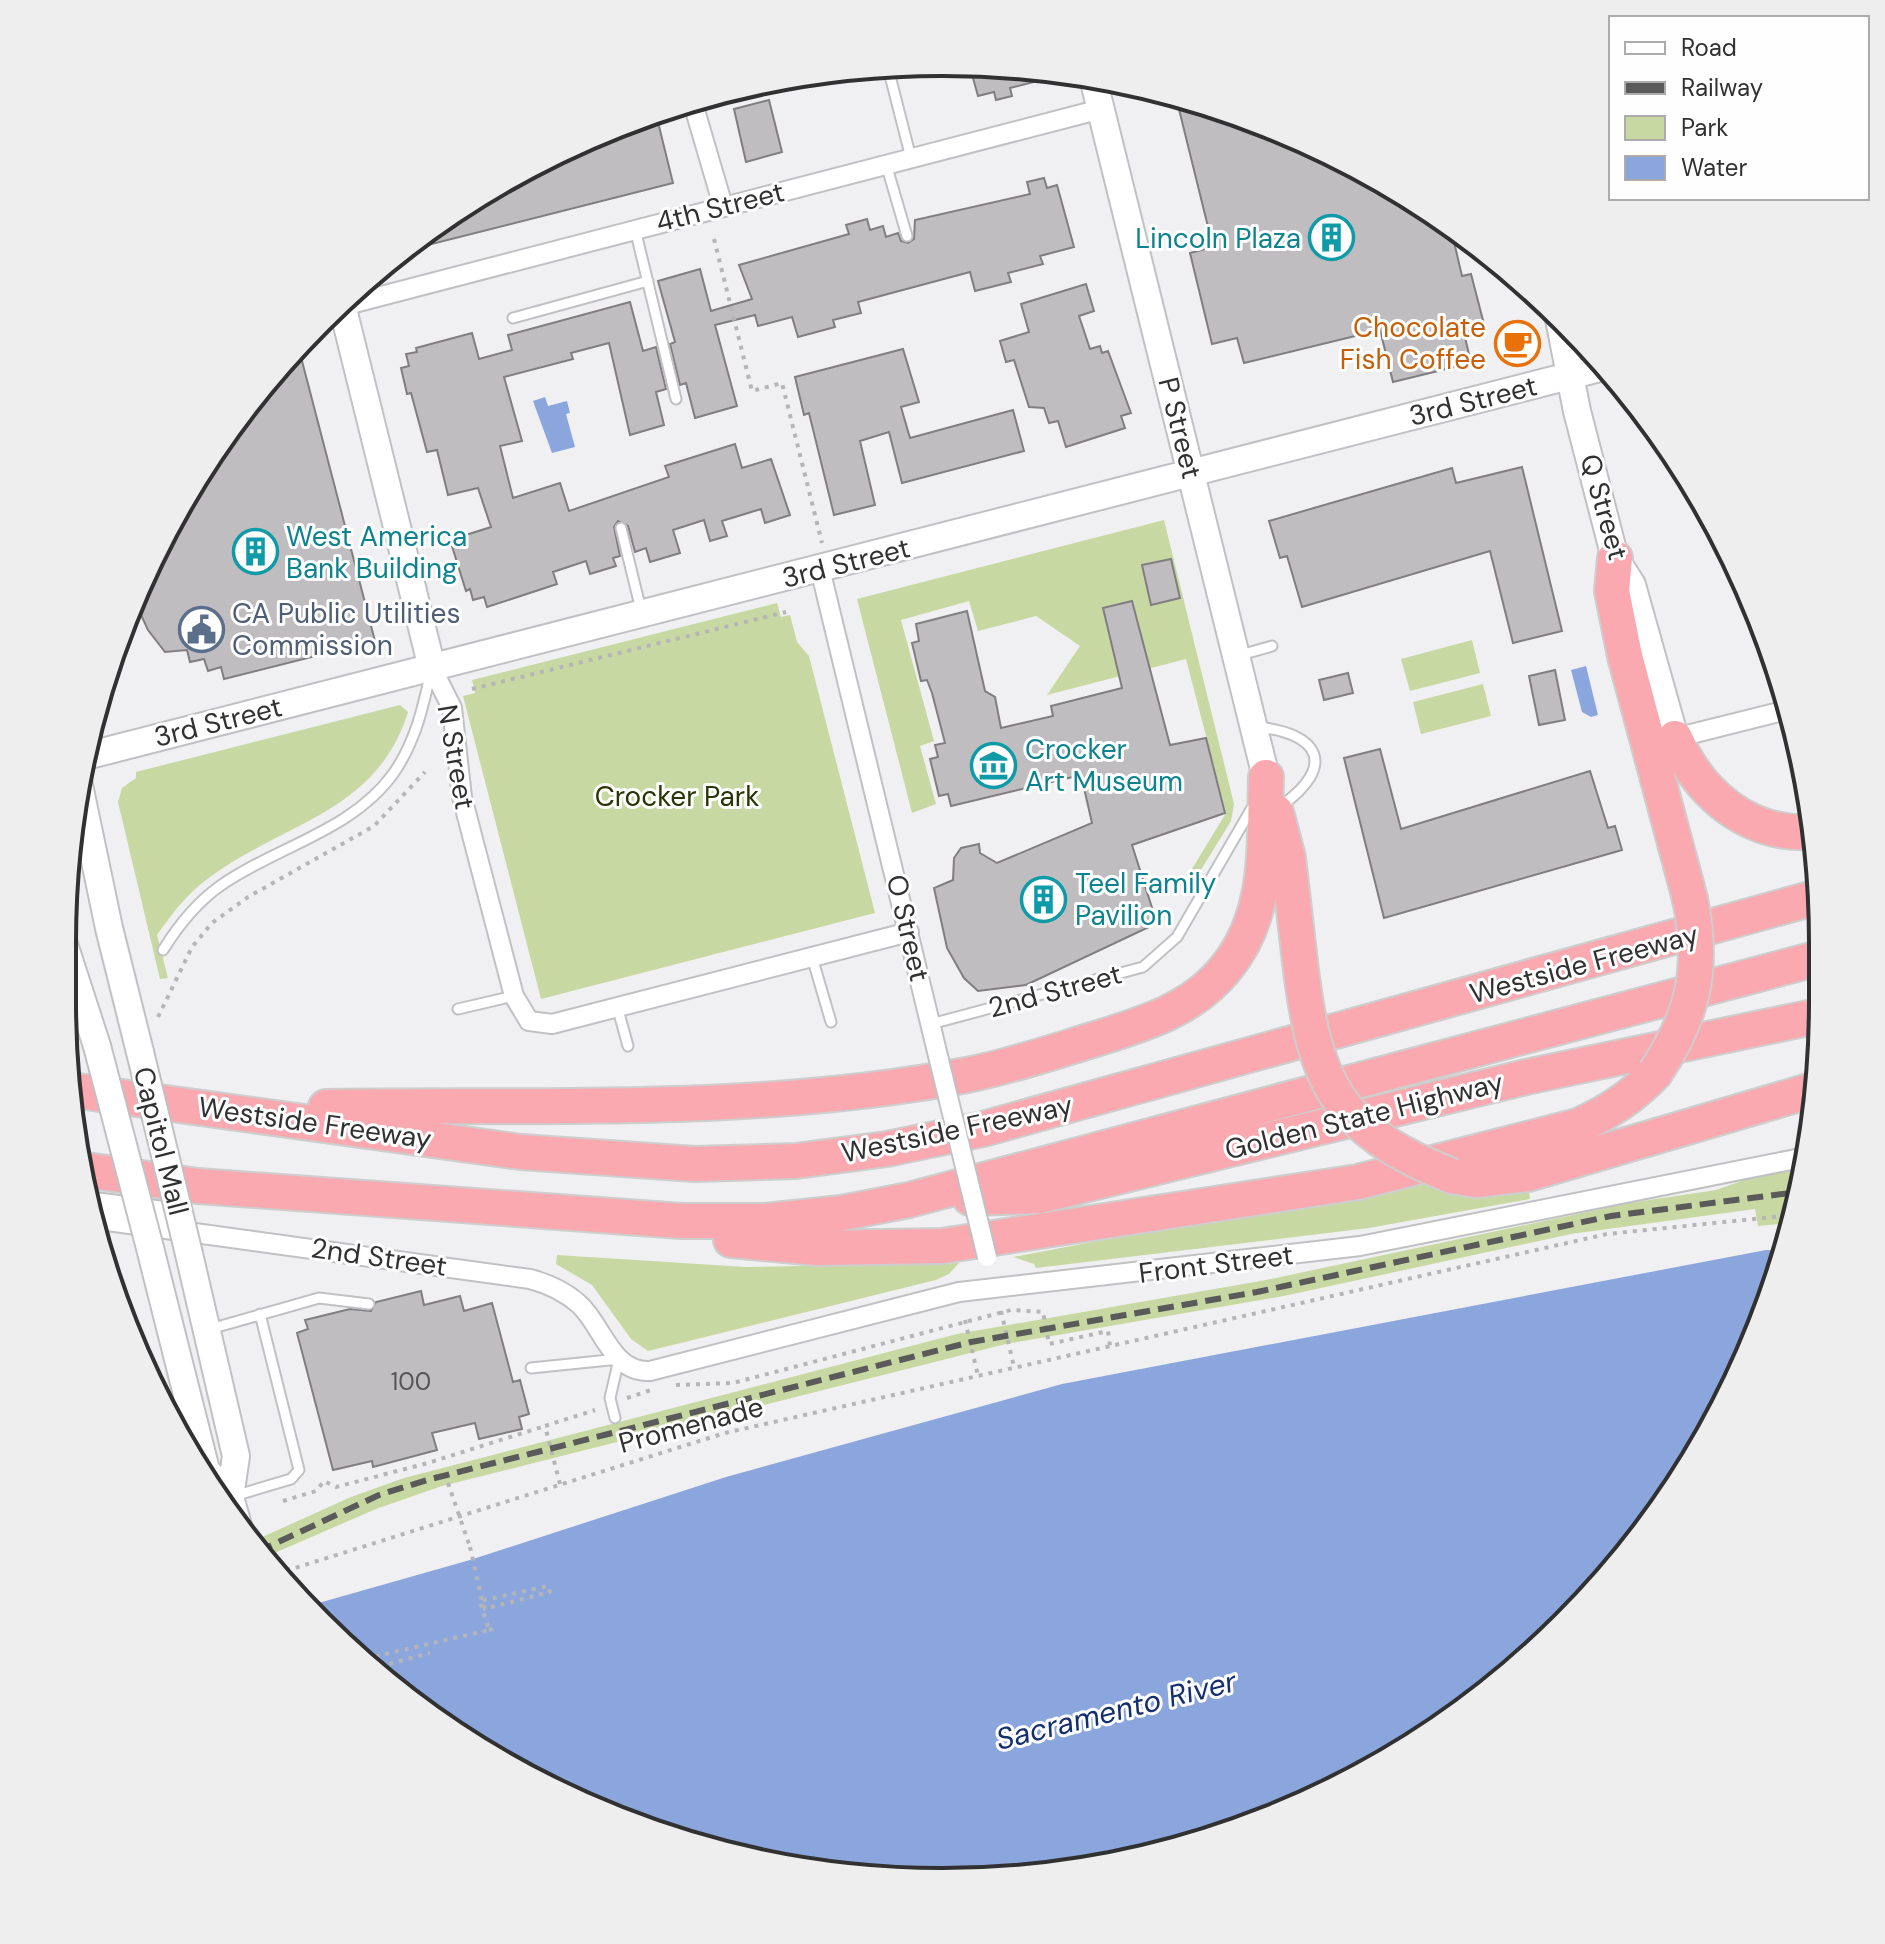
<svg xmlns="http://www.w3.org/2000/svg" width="1885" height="1944" viewBox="0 0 1885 1944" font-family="'DM Sans',sans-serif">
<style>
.green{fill:#c8d8a2}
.water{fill:#8ba6dd}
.building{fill:#bfbdc0;stroke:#807e80;stroke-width:2}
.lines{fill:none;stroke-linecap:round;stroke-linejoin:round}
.lane-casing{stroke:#c1c1c4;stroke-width:13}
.street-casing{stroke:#c1c1c4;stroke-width:22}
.secondary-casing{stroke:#c1c1c4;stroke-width:30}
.highway-casing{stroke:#cecece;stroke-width:38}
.path{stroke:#b5b5b8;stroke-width:4;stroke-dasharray:4 6;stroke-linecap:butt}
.lane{stroke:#fff;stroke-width:9}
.street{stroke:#fff;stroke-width:18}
.secondary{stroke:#fff;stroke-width:26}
.highway{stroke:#f9a9af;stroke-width:34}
.rail{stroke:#5a5a5b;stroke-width:6;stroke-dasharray:16 8;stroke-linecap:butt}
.street-bridge-casing{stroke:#c1c1c4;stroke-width:22;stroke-linecap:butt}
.secondary-bridge-casing{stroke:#c1c1c4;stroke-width:30;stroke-linecap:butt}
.highway-bridge-casing{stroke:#cecece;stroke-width:38;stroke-linecap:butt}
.path-bridge{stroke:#b5b5b8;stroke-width:4;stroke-dasharray:4 6;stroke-linecap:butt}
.street-bridge{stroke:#fff;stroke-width:18}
.secondary-bridge{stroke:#fff;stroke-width:26}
.highway-bridge{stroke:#f9a9af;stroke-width:34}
.labels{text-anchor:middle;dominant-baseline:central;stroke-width:6;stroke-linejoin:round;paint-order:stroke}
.number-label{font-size:24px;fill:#545456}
.street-label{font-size:28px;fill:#313132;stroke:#fefeff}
.culture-label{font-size:28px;fill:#0d838f;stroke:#fefeff;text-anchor:start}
.food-label{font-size:28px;fill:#c56008;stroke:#fefeff;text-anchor:end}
.service-label{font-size:28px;fill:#4e5e75;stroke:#fefeff;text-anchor:start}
.park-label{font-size:28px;fill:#293303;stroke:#fefeff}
.water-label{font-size:30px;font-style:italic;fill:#142f6f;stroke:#fefeff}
.rim{fill:none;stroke:#313132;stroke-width:4}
</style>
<rect width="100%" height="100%" fill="#f0f0f3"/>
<path class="green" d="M1164,520L1234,804L1231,821L1188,891L1181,887L1226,813L1186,659L1047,695L1080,646L1036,616L978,631L969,601L901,620L934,741L920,746L936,804L912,813L857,599Z
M777,603L781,617L790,615L797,642L809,656L875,913L541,999L463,696L475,693L472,680Z
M1472,640L1480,673L1410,691L1401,659Z
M1483,684L1491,716L1421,734L1413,702Z
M400,705L408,712C376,815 281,822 206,880C186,895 172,914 157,935L168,978L160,979L118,802L122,788L136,778V772Z
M1806,1158L1791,1223L1758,1226L1755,1209L1571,1234L1284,1296L1006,1344L442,1486L376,1509L263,1558L249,1543L351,1497L404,1478L957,1334L1266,1280L1629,1203L1716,1190Z
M1413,1181L1441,1189L1529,1191L1530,1199L1369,1228L1036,1268L1034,1264L1013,1257Z
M557,1255L746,1267L959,1263L949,1274L936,1280L648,1351L631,1339L592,1285L556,1264Z"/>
<path class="water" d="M545,397L548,406L567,401L570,413L566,414L575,447L552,453L533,401Z
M1586,666L1598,715L1591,717L1582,712L1571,670Z
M1766,1250L1784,1251L1776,1284L1705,1441L1605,1582L1479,1700L1332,1791L1171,1852L1001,1880L827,1874L659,1835L502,1764L362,1663L308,1606L470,1560L726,1477L1062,1384Z"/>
<path class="building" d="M970,67L1057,69L1065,74L1010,88L1012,96L996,100L994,92L978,96Z
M1176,97L1225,109L1382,180L1451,229L1462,276L1471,274L1485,328L1464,333L1471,363L1393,382L1380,330L1244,363L1237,338L1212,344L1190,253L1213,247Z
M769,100L782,152L746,162L734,109Z
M656,114L673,183L400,252L407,244L553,153Z
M1044,178L1047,188L1057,185L1074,247L1040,256L1043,264L1008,273L1011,282L975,291L970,272L858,302L861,313L833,320L835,327L798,337L792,317L758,326L755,315L715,325L737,406L695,418L686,383L680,385L670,344L675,342L658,281L700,269L711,311L752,299L739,265L849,234L846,225L867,219L870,230L883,226L886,237L898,233L901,241L908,243L914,239L915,220L1030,194L1027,182Z
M1086,284L1094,311L1079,316L1090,349L1100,346L1102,353L1108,351L1131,413L1121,416L1125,428L1066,447L1058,421L1049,423L1044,408L1029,407L1014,360L1006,362L1000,341L1029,332L1021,304Z
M630,302L643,351L656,347L666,389L656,392L664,425L630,435L609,343L571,353L573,359L504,377L522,441L500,446L513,498L560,483L569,511L669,477L665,466L735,444L742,468L771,459L790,515L765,523L761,509L722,521L727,536L710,541L704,520L673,530L680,553L650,562L646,548L635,552L628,526L618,521L614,527L620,556L613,558L616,566L590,574L586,561L553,572L557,584L487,607L484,597L473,600L470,589L466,591L450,540L491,527L478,488L448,495L437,450L427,452L411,393L407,394L401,368L409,366L406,354L417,352L416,348L472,333L479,359L512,350L508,335Z
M903,349L919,402L901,407L910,438L1013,410L1024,451L902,483L889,432L860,441L875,505L834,515L809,413L804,415L795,377Z
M302,361L375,641L224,679L221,667L208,671L204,659L190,662L187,650L165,652L148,630L135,602L180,502L277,367Z
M1522,467L1562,631L1513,643L1490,551L1302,607L1287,556L1280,558L1269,521L1452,468L1456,483Z
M1171,559L1180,598L1151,605L1142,565Z
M1132,601L1170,745L1206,738L1225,813L1132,845L1154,914L1149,927L1026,985L978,991L964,978L947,948L934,888L953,880L954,858L961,848L979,844L980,853L997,863L1092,823L1081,775L951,806L948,794L939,796L930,759L938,757L935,745L945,743L932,693L927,680L921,681L912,643L919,641L916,624L967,611L985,691L995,697L1001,728L1053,716L1051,706L1122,688L1103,608Z
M1555,670L1565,720L1539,725L1529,676Z
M1348,673L1353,693L1324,700L1319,680Z
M1380,749L1401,829L1590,771L1608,828L1615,826L1622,850L1384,918L1344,758Z
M421,1291L424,1305L460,1296L464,1311L492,1303L513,1382L520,1380L529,1414L519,1417L522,1429L479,1439L475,1423L432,1433L437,1450L373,1467L372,1461L333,1470L297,1333L308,1329L305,1320L350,1309L371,1311L376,1302Z"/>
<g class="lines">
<defs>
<path id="lane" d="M887,64L911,158
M886,164L907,236
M635,229L676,399
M1474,246L1475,249
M513,318L648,281
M621,528L641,610
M1237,656L1272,646
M1257,727C1320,733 1337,766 1281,806
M163,950C178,926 196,903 220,886C275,847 352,831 393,774C415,743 423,708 431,671
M812,957L831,1022
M617,1006L628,1046
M458,1009L514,996
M931,1024L1143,967L1177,937L1253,806
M210,1329L319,1298L369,1304
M531,1368L619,1359L610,1398L615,1418
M234,1496L291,1479L299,1470L260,1314"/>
<path id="street" d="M692,100L723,206
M339,307L1101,109
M820,569L939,1060
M432,668L452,708L462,797L514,996L529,1021L552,1024L909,932
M1675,738L1791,709
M87,1201L179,1213
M93,1219L530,1279C549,1284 566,1292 580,1305C603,1327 612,1373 650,1371L959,1292L1360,1246L1806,1157"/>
<path id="secondary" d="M1093,78L1266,777
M342,305L432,668
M1559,319L1577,411L1615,558L1632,585L1675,738
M86,756L1604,367
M79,785L109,928L140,1052
M64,944L97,1046
M150,1248L206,1470L230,1497
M189,1254L236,1456L230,1497L239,1529"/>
<path id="highway" d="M1615,558L1612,591L1625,656L1690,899
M1675,738C1699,794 1748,836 1812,832
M1276,812L1288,858L1300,962
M71,1090L521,1152L695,1164L796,1161L887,1149L983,1129L1821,896
M326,1107C538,1104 757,1115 967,1075C1008,1067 1050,1053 1089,1041C1140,1025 1192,1011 1226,968C1271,913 1264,844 1266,777
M79,1169L198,1186L682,1221H765L842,1213L909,1200L1819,958
M1452,1176L1476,1180L1528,1174L1816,1089
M970,1198L1039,1196L1526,1077L1818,1016
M731,1240L817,1248L942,1246L1358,1182L1578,1126C1609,1112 1632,1097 1655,1073"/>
</defs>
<use href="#lane" class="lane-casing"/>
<use href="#street" class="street-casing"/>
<use href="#secondary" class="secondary-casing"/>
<use href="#highway" class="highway-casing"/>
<path class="path" d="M714,239L752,391L782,383L822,543
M472,689L786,612
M158,1017L192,947L212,923L248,897L374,826L425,772
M1001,1311L1014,1367
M965,1320L978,1376
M676,1385L733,1383L1011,1310L1043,1312L1049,1344L1108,1331L1110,1346
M627,1398L651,1390
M448,1483L470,1547
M560,1484L545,1426L595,1410
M283,1501L316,1491L324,1481L336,1487L428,1463L545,1426
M276,1571L295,1568L725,1433L1607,1234L1793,1215
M489,1630L498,1627
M366,1667L364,1659L489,1630L480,1601L548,1586L550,1592L488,1608
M370,1669L430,1653"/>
<use href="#lane" class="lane"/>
<use href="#street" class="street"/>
<use href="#secondary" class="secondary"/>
<use href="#highway" class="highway"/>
<path class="rail" d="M257,1552L379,1495L427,1480L971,1342L1257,1292L1611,1216L1798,1192"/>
<defs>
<path id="street-bridge" d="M939,1060L987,1257"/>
<path id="secondary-bridge" d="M97,1046L150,1248
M140,1052L189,1254"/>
<path id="highway-bridge" d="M1300,962C1314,1081 1335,1130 1452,1176
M1655,1073C1694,1015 1704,968 1690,899"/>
</defs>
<use href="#street-bridge" class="street-bridge-casing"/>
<use href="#secondary-bridge" class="secondary-bridge-casing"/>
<use href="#highway-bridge" class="highway-bridge-casing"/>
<path class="path-bridge" d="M470,1547L482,1600L485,1609L488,1608"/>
<use href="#street-bridge" class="street-bridge"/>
<use href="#secondary-bridge" class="secondary-bridge"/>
<use href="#highway-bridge" class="highway-bridge"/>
</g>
<defs>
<symbol id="building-ring" viewBox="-11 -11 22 22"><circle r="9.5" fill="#fefeff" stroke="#0f9aa8" stroke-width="1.5"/><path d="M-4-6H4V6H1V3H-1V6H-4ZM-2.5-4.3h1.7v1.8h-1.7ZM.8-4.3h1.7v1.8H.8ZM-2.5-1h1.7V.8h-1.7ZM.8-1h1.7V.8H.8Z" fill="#0f9aa8"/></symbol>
<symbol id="cafe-ring" viewBox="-11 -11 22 22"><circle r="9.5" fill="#fefeff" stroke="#e8710a" stroke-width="1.5"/><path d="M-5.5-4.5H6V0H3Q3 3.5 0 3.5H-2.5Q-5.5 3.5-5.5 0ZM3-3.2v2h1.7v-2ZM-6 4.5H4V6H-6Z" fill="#e8710a"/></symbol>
<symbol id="civic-ring" viewBox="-11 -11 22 22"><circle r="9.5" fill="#fefeff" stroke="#5c6f8a" stroke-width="1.5"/><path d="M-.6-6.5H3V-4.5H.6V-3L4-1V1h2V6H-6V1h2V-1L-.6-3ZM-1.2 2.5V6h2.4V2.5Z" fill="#5c6f8a"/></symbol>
<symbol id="museum-ring" viewBox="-11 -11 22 22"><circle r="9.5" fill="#fefeff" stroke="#0f9aa8" stroke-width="1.5"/><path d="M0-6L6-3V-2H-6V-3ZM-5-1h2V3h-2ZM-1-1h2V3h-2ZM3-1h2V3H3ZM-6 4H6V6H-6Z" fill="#0f9aa8"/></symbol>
</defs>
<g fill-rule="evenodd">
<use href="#building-ring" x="1306" y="212" width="51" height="51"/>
<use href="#cafe-ring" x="1492" y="318" width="51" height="51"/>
<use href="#building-ring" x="230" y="526" width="51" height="51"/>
<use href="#civic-ring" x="176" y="604" width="51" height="51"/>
<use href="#museum-ring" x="968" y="740" width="51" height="51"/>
<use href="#building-ring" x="1018" y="874" width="51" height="51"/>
</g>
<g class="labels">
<g class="number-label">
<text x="411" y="1381">100</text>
</g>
<g class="street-label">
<text transform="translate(720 207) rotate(-14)">4th Street</text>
<text transform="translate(1473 401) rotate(-14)">3rd Street</text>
<text transform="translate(1180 428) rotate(76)">P Street</text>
<text transform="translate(1604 507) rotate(74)">Q Street</text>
<text transform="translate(846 563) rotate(-14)">3rd Street</text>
<text transform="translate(218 722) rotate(-14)">3rd Street</text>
<text transform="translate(456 757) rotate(80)">N Street</text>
<text transform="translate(908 928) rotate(77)">O Street</text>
<text transform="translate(1584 964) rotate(-15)">Westside Freeway</text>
<text transform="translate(1055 991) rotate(-15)">2nd Street</text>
<text transform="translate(1364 1116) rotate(-14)">Golden State Highway</text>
<text transform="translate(315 1123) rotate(8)">Westside Freeway</text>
<text transform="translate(957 1129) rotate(-12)">Westside Freeway</text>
<text transform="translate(161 1141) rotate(76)">Capitol Mall</text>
<text transform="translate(379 1257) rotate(8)">2nd Street</text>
<text transform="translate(1216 1264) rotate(-7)">Front Street</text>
<text transform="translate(691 1425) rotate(-15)">Promenade</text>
</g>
<g class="culture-label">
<text x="1301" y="238" text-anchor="end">Lincoln Plaza</text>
<text x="286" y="536">West America<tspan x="286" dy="32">Bank Building</tspan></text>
<text x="1025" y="749">Crocker<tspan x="1025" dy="32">Art Museum</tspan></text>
<text x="1075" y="883">Teel Family<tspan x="1075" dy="32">Pavilion</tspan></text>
</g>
<g class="food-label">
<text x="1486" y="327">Chocolate<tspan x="1486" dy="32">Fish Coffee</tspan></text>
</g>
<g class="service-label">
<text x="232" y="613">CA Public Utilities<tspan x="232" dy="32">Commission</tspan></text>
</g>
<g class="park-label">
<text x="677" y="796">Crocker Park</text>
</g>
<g class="water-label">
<text transform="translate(1116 1710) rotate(-14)">Sacramento River</text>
</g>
</g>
<path d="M0 0H1885V1944H0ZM942 76H943A866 866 0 0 1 1809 942V1002A866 866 0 0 1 943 1868H942A866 866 0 0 1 76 1002V942A866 866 0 0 1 942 76Z" fill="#eeeeef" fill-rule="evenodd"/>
<path class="rim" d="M942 76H943A866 866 0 0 1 1809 942V1002A866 866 0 0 1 943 1868H942A866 866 0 0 1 76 1002V942A866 866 0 0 1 942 76Z"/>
<rect x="1609" y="16" width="260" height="184" fill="#fefeff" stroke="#acacad" stroke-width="2"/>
<rect x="1625" y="42" width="40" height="12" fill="#ffffff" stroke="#acacad" stroke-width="2"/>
<text x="1681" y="56" font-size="24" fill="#313132">Road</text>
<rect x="1625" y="82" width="40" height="12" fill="#5a5a5b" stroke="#acacad" stroke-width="2"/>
<text x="1681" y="96" font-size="24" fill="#313132">Railway</text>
<rect x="1625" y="116" width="40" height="24" fill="#c8d8a2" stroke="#acacad" stroke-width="2"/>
<text x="1681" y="136" font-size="24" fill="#313132">Park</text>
<rect x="1625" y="156" width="40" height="24" fill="#8ba6dd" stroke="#acacad" stroke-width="2"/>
<text x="1681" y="176" font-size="24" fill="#313132">Water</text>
</svg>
